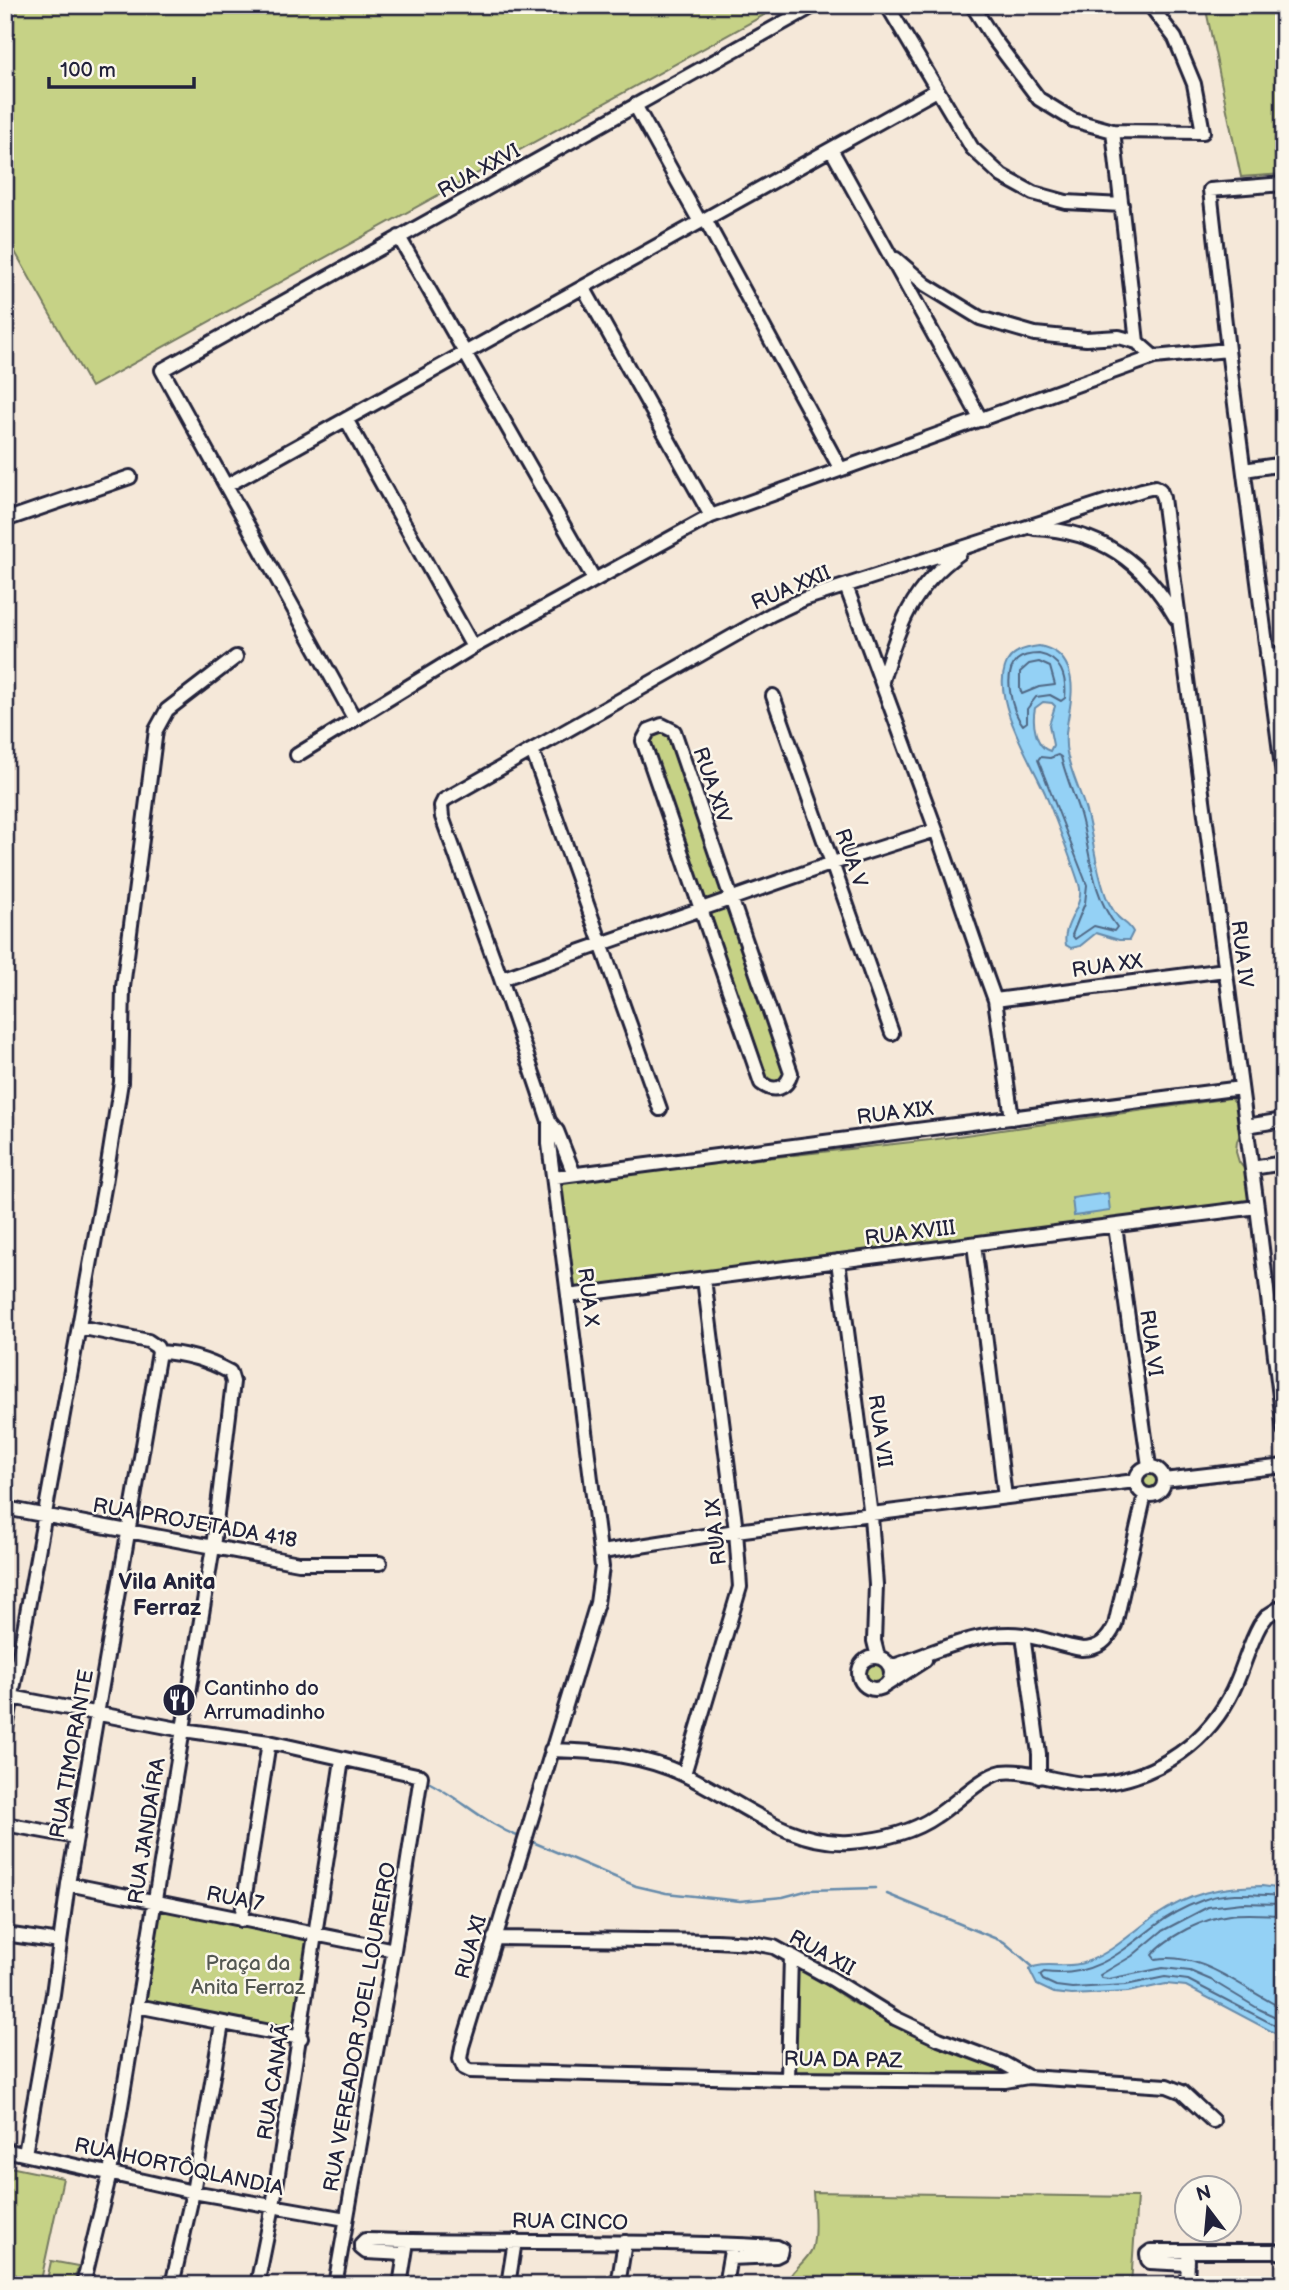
<svg xmlns="http://www.w3.org/2000/svg" width="1289" height="2290" viewBox="0 0 1289 2290" font-family="'Balsamiq Sans',sans-serif">
<style>
.green{fill:#c6d286;stroke:#747a60;stroke-width:2}
.water{fill:#94d1f5;stroke:#668bab;stroke-width:2;fill-rule:evenodd}
.lines{fill:none;stroke-linecap:round;stroke-linejoin:round}
.shore{stroke:#506885;stroke-width:2}
.stream{stroke:#668bab;stroke-width:2.5}
.street-casing{stroke:#22223b;stroke-width:18}
.street{stroke:#fbf7ec;stroke-width:12}
.labels{text-anchor:middle;dominant-baseline:central;stroke-width:5;stroke-linejoin:round;paint-order:stroke}
.street-label{font-size:21px;fill:#22223b;stroke:#fbf7ec}
.poi-label{font-size:21px;fill:#22223b;stroke:#fbf7ec;text-anchor:start}
.park-label{font-size:21px;fill:#535752;stroke:#fbf7ec}
.neighbourhood-label{font-size:23px;font-weight:bold;fill:#22223b;stroke:#fbf7ec}
</style>
<rect width="100%" height="100%" fill="#f5e8d9"/>
<filter id="ink" filterUnits="userSpaceOnUse"><feTurbulence type="fractalNoise" baseFrequency=".0143" numOctaves="2"/><feDisplacementMap in="SourceGraphic" scale="14" xChannelSelector="R" yChannelSelector="G"/><feConvolveMatrix kernelMatrix="1 2 1 2 8 2 1 2 1" color-interpolation-filters="sRGB"/></filter>
<g filter="url(#ink)">
<path class="green" d="M5,5H782L91,387L5,234Z
M1205,5H1284V174L1241,177Z
M660,730L671,734L727,887L723,895L708,900L703,896L648,743L651,736Z
M729,907L785,1074L778,1082L767,1081L710,917L714,911Z
M1231,1098L1237,1104L1242,1131L1237,1141L1236,1152L1239,1162L1246,1171L1249,1203L575,1289L573,1284L561,1190L563,1183L569,1180L930,1140Z
M1138 1481a12 12 0 1 1 24 0a12 12 0 1 1-24 0Z
M862 1673a13 13 0 1 1 26 0a13 13 0 1 1-26 0Z
M164,1909L304,1937L309,1944L295,2029L288,2033L147,2001L144,1998L159,1912Z
M802,1968L847,1999L892,2025L935,2045L1005,2070L1002,2072L797,2074L794,2070L796,1973Z
M5,2166L63,2178L40,2285H5Z
M813,2192L1137,2197L1131,2285H786C790,2270 806,2263 812,2249C817,2235 814,2207 813,2192Z
M51,2261L78,2266L74,2285H46Z"/>
<path class="water" d="M1039,646C1053,649 1062,654 1068,668C1079,697 1061,725 1067,753C1071,774 1082,794 1087,815C1094,842 1096,872 1107,899C1110,905 1114,912 1118,917C1124,923 1129,924 1133,932L1129,940H1119L1096,933L1080,946L1071,948L1066,945C1061,923 1086,906 1079,884C1069,853 1057,823 1045,793C1031,761 993,702 1005,667C1010,651 1025,648 1039,646ZM1043,702L1052,703L1055,706L1049,725L1053,745L1050,751C1035,747 1032,722 1035,708Z
M1108,1193L1110,1211L1074,1216L1072,1198Z
M1262,1886L1284,1889V2038L1186,1986L1166,1984L1128,1992L1072,1995L1054,1993L1037,1985L1029,1969C1046,1960 1065,1970 1086,1962C1113,1952 1131,1933 1154,1917C1192,1892 1218,1887 1262,1886Z"/>
<g class="lines">
<path class="shore" d="M1039,654C1061,658 1067,677 1065,698L1061,701L1050,695L1036,697L1027,709V722L1023,725C1012,712 1002,674 1017,660C1023,655 1031,654 1039,654Z
M1039,662L1050,667L1055,685L1039,687L1022,694L1020,689V672L1029,664Z
M1058,755L1061,757C1066,777 1074,795 1080,814C1091,853 1091,894 1117,927L1114,931L1094,926L1075,939L1072,935L1085,903L1087,885L1038,760L1040,757L1050,758Z
M1284,1896C1257,1895 1229,1890 1203,1900C1187,1906 1169,1915 1155,1926C1120,1953 1091,1979 1044,1972L1040,1975L1043,1980L1056,1986L1072,1988L1126,1985L1165,1977L1188,1980L1284,2030
M1284,1904L1242,1903L1208,1907L1162,1931L1132,1956L1100,1975L1102,1978L1109,1979L1163,1968L1190,1971L1211,1980L1259,2009L1284,2021
M1284,1915C1242,1914 1226,1910 1187,1929C1174,1936 1160,1944 1152,1955L1155,1959C1203,1951 1243,1990 1284,2009"/>
<path class="stream" d="M426,1781C461,1798 484,1824 522,1838
M528,1840L636,1886L666,1893L740,1901L783,1897L809,1890L875,1888
M887,1894L1004,1942L1033,1967"/>
<defs>
<path id="street" d="M887,5L972,148L1002,176L1033,193L1066,202L1122,205
M972,5L993,38L1039,99L1073,120L1113,131L1203,132L1194,84L1175,38L1150,5
M635,105L700,222
M1113,131L1137,342
M831,149L981,420
M1284,184L1210,190L1228,350L1284,783
M705,219L840,468
M399,237L594,579
M896,259L926,285L980,318L1035,334L1086,339L1119,337L1137,342L1154,357
M583,287L711,516
M346,419L473,647
M1244,470L1284,464
M226,486L937,90
M5,520L130,477
M1034,528C1101,531 1143,561 1176,618
M846,586L936,830L987,978L995,1000L1012,1118
M1267,655L1284,654
M882,681C898,627 912,587 960,553
M773,696L892,1033
M354,718L162,370L815,5
M662,725L674,731L791,1073C787,1089 774,1093 761,1083L643,741L649,730Z
M532,750L660,1109
M297,755L473,647L711,516L1154,357L1228,350
M501,979L833,863L936,830
M995,1000L1225,970
M549,1121L557,1131L574,1174
M1246,1126L1284,1120
M1252,1168L1284,1163
M554,1177L1241,1088
M1115,1226L1149,1466
M974,1244L1005,1497
M838,1261L871,1516L876,1585L874,1641L878,1657
M568,1296L1257,1207
M1136 1481a14 14 0 1 1 28 0a14 14 0 1 1-28 0Z
M1164,1480L1284,1466
M5,1508L299,1563H380
M602,1552L736,1531L1135,1481
M1023,1635L1039,1754V1777
M859 1673a16 16 0 1 1 32 0a16 16 0 1 1-32 0Z
M890,1667C932,1654 977,1629 1023,1635C1043,1638 1062,1646 1082,1649C1099,1649 1108,1640 1115,1625L1145,1494
M886,1685L925,1660
M6,1696L183,1730L269,1742L421,1776L394,1950L335,2285
M5,1734L105,1183L121,1082L123,987L156,730L167,710L236,657
M551,1750C597,1751 643,1755 685,1775C739,1800 788,1846 850,1842C879,1840 912,1833 936,1816C954,1805 982,1776 1002,1772C1026,1768 1062,1785 1091,1784C1148,1782 1202,1748 1229,1698C1242,1675 1247,1648 1260,1625L1267,1616L1284,1605
M684,1774L740,1587L736,1531L704,1279
M5,1824L76,1837
M68,1884L394,1950
M241,1920L269,1742
M5,1934L60,1942
M494,1938L716,1941L753,1943L774,1947L832,1979L895,2018L939,2039L1003,2063L1028,2077
M137,2006L301,2038
M788,2079L791,1955
M1213,2121L1182,2092L1167,2086L1028,2077L1005,2081L788,2079L470,2071L464,2068L460,2059L462,2047L597,1603L602,1567L549,1144V1121L501,979L442,817L441,806L444,800L772,614L804,599L1142,490L1155,487L1160,490L1163,498L1257,1207L1284,1430
M5,2150L193,2192L346,2219
M25,2154L53,1994L68,1884L159,1352L157,1347L148,1341L79,1327
M405,2254L366,2252L361,2248V2244L365,2240C502,2244 640,2239 777,2247L781,2249L780,2254L776,2256L730,2258
M1188,2264L1150,2262L1148,2260L1147,2254L1151,2251H1275L1284,2254
M83,2285L110,2173L213,1547L233,1382L230,1372C208,1360 184,1353 159,1352
M172,2285L193,2192L222,2024
M257,2285L273,2206L342,1760
M400,2285L406,2248
M508,2285L515,2241
M618,2285L625,2242
M725,2285L731,2251
M1187,2285L1188,2259"/>
</defs>
<use href="#street" class="street-casing"/>
<use href="#street" class="street"/>
</g>
</g>
<defs>
<symbol id="restaurant-disc" viewBox="-11 -11 22 22"><circle r="9.5" fill="#22223b" stroke="#fbf7ec"/><path d="M-5-6h1v4h1v-4h1v4h1v-4h1v5L-1.5 .5V6h-2V.5L-5-1ZM5-6V6H3V1.5H1.5Q1.5-4 5-6Z" fill="#fff"/></symbol>
</defs>
<g fill-rule="evenodd">
<use href="#restaurant-disc" x="160" y="1681" width="38" height="38"/>
</g>
<g class="labels">
<g class="street-label">
<text transform="translate(479 171) rotate(-29)">RUA XXVI</text>
<text transform="translate(791 588) rotate(-23)">RUA XXII</text>
<text transform="translate(712 785) rotate(71)">RUA XIV</text>
<text transform="translate(851 858) rotate(71)">RUA V</text>
<text transform="translate(1242 954) rotate(83)">RUA IV</text>
<text transform="translate(1107 966) rotate(-8)">RUA XX</text>
<text transform="translate(895 1113) rotate(-7)">RUA XIX</text>
<text transform="translate(910 1233) rotate(-7)">RUA XVIII</text>
<text transform="translate(588 1297) rotate(83)">RUA X</text>
<text transform="translate(1151 1343) rotate(82)">RUA VI</text>
<text transform="translate(880 1431) rotate(82)">RUA VII</text>
<text transform="translate(195 1523) rotate(10)">RUA PROJETADA 418</text>
<text transform="translate(716 1532) rotate(-96)">RUA IX</text>
<text transform="translate(72 1754) rotate(-80)">RUA TIMORANTE</text>
<text transform="translate(147 1831) rotate(-81)">RUA JANDAÍRA</text>
<text transform="translate(235 1899) rotate(11)">RUA 7</text>
<text transform="translate(471 1947) rotate(-74)">RUA XI</text>
<text transform="translate(822 1953) rotate(29)">RUA XII</text>
<text transform="translate(360 2027) rotate(-80)">RUA VEREADOR JOEL LOUREIRO</text>
<text transform="translate(843 2060) rotate(1)">RUA DA PAZ</text>
<text transform="translate(274 2082) rotate(-81)">RUA CANAÃ</text>
<text transform="translate(179 2167) rotate(12)">RUA HORTÔQLANDIA</text>
<text transform="translate(570 2222) rotate(1)">RUA CINCO</text>
</g>
<g class="poi-label">
<text x="204" y="1688">Cantinho do<tspan x="204" dy="24">Arrumadinho</tspan></text>
</g>
<g class="park-label">
<text x="248" y="1963">Praça da<tspan x="248" dy="24">Anita Ferraz</tspan></text>
</g>
<g class="neighbourhood-label">
<text x="167" y="1582">Vila Anita<tspan x="167" dy="26">Ferraz</tspan></text>
</g>
</g>
<rect width="1289" height="2290" fill="none" stroke="#fbf7ec" stroke-width="28"/>
<rect x="14" y="14" width="1261" height="2262" fill="none" stroke="#22223b" stroke-width="2.5" filter="url(#ink)"/>
<g transform="translate(1208 2209) rotate(344)"><circle r="33" fill="#fbf7ec" stroke="#a4a2a5" stroke-width="2"/>
<path d="M0-5L12 26L0 18L-12 26Z" fill="#22223b"/>
<text y="-10" font-size="19" font-weight="bold" text-anchor="middle" fill="#22223b">N</text>
</g>
<path d="M49 77v10h145v-10" fill="none" stroke="#22223b" stroke-width="3.5"/>
<text x="60" y="77" font-size="21" fill="#22223b" stroke="#fbf7ec" stroke-width="5" paint-order="stroke">100 m</text>
</svg>
